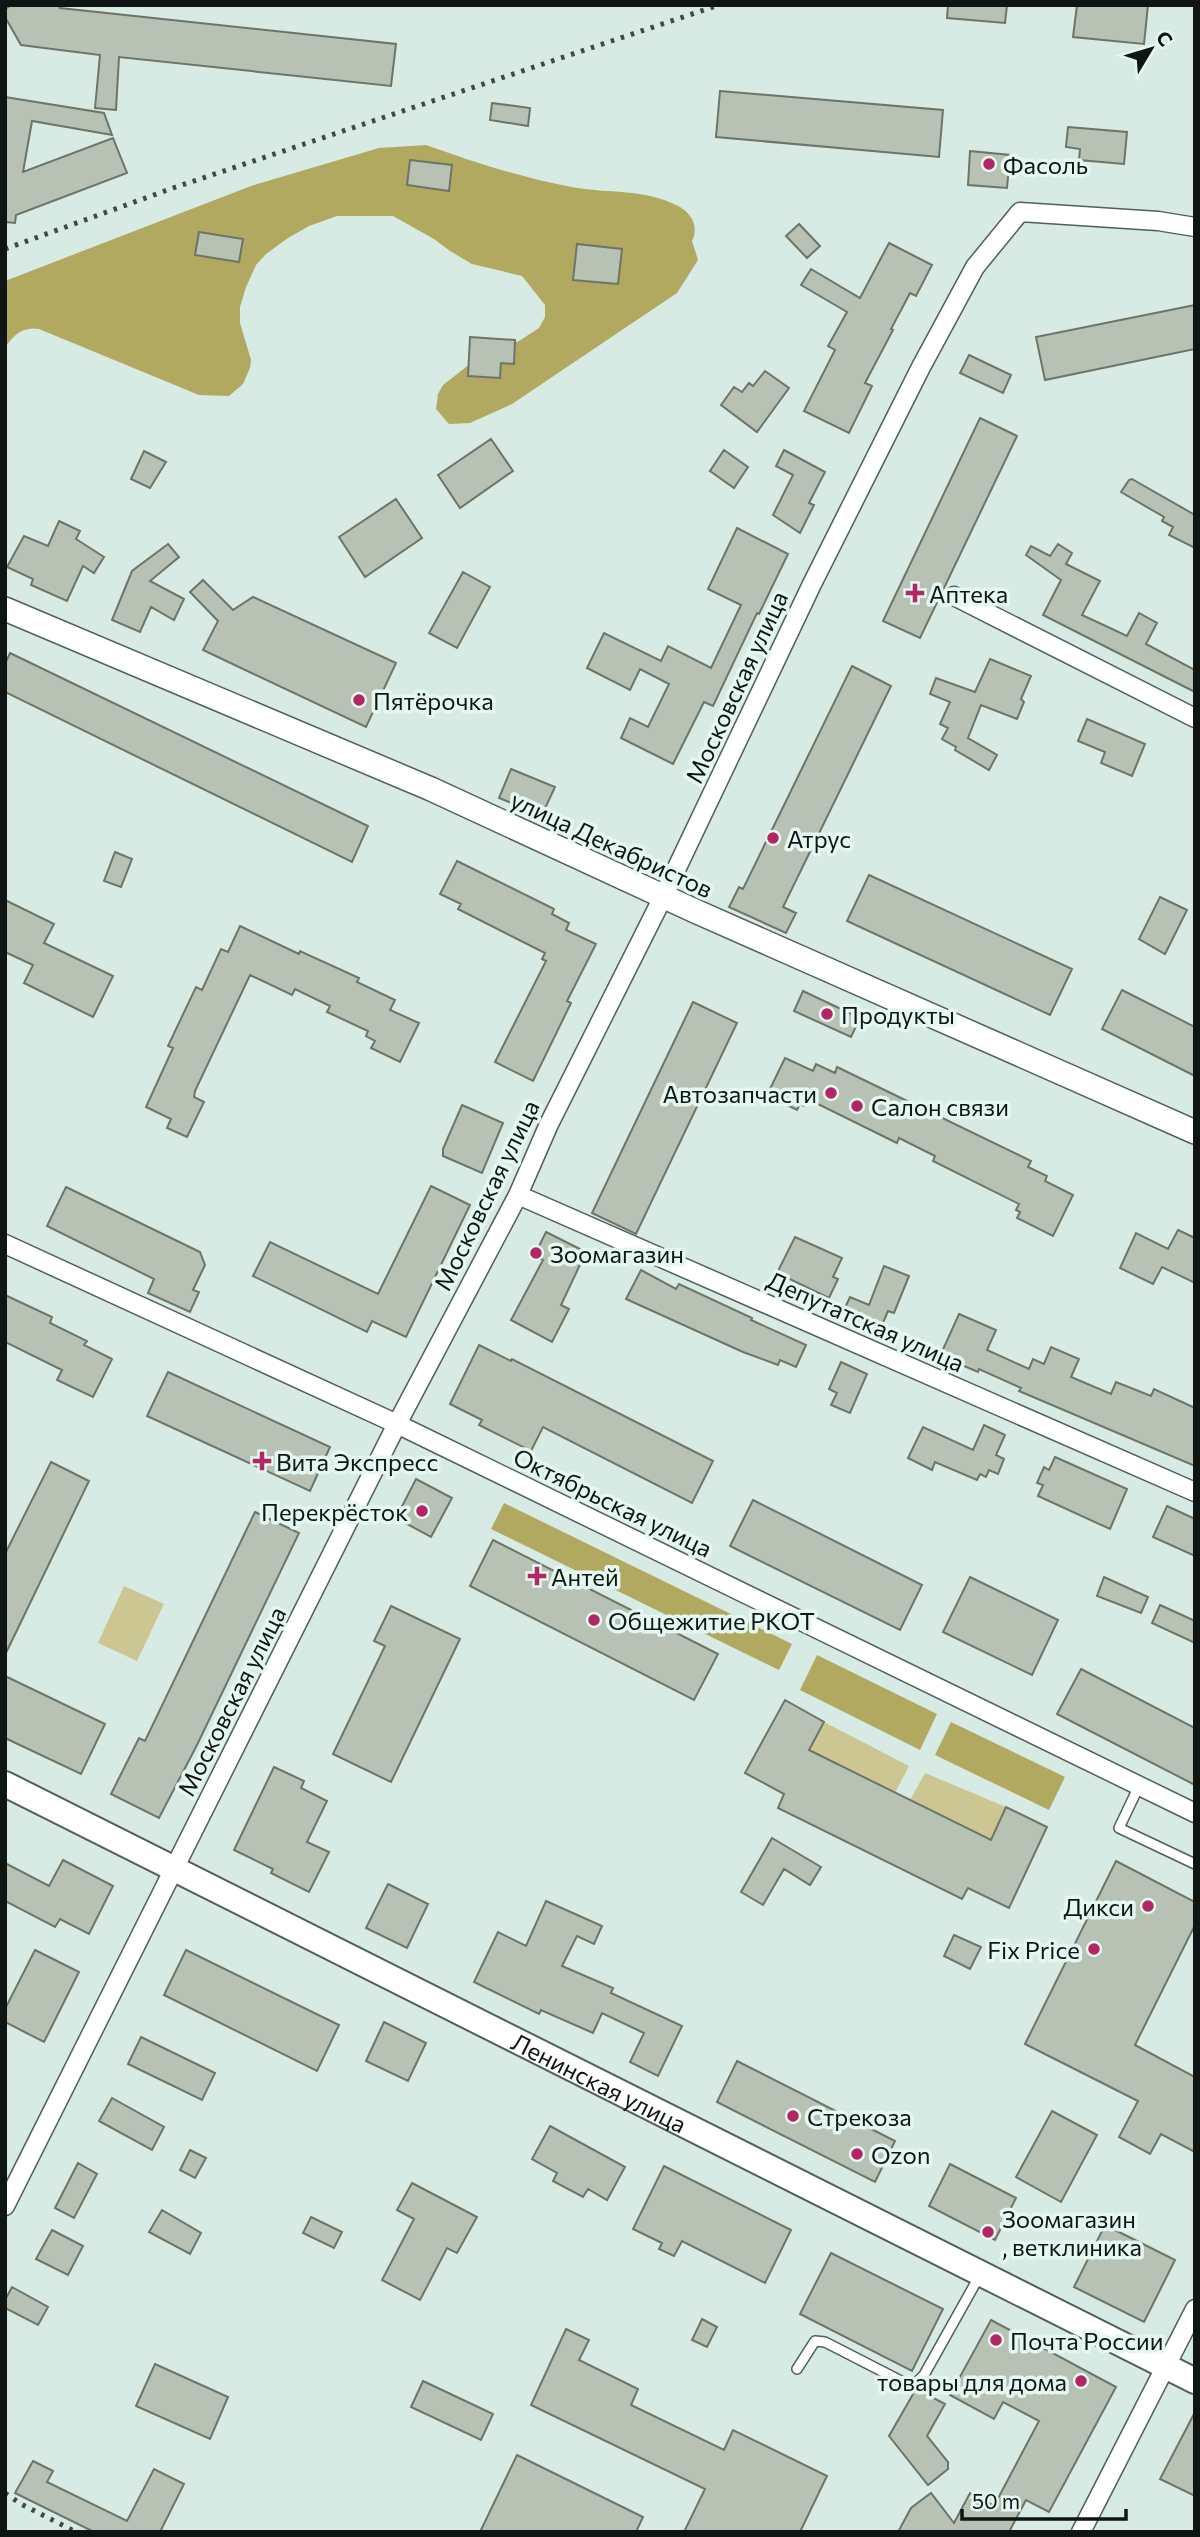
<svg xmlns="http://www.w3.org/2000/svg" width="1200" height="2537" viewBox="0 0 1200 2537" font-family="Commissioner,sans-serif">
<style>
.green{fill:#cbc692}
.forest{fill:#b1a960}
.building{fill:#b7c1b4;stroke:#6c7568;stroke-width:2}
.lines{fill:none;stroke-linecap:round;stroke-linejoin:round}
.service-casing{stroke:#4f5f59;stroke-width:12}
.minor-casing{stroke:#4f5f59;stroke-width:21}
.tertiary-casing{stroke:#4f5f59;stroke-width:26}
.secondary-casing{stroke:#4f5f59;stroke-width:28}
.service{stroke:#fff;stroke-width:9}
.minor{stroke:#fff;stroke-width:18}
.tertiary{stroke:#fff;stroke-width:23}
.secondary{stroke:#fff;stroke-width:24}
.rail{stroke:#3f4946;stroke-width:5;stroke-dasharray:3.5 7;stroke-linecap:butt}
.poi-dot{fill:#b22763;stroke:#e4f7f0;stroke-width:2.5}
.labels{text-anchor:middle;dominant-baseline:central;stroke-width:7;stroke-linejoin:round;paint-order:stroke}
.poi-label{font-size:24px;fill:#0e1513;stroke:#e4f7f0;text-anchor:start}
.street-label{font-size:24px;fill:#0e1513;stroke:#e4f7f0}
</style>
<rect width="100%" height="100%" fill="#d7eae3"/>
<path class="green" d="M124,1586L164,1604L137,1661L98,1643Z
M824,1722L909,1766L895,1793L809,1750Z
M925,1773L1006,1807L991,1840L910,1800Z"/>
<path class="forest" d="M426,145C474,162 522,178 572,187C608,194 644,188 678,206C692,213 699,227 692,241L698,260L677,293L512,404L470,423L449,424L436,409L438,394L443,385L484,353L519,341L539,328L545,317V305L522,276L472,264L450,251L434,239L393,216H337L309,226L288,238L266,254L256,265L246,287L240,307V323L251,360L250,368L243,384L229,396L199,395L39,329C23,326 13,335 5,348V281L251,186L379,148Z
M504,1503L792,1644L779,1670L491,1529Z
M817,1655L937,1714L920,1750L800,1690Z
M951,1722L1065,1777L1049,1810L935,1755Z"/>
<path class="building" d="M12,5H59L60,8L396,44L391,86L119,57L116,110L95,108L100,55L21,45L5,17V9Z
M948,5H1007L1005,23L947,18Z
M1077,5H1148L1144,44L1073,37Z
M720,91L943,110L939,157L716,137Z
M5,97L104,113L112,135L32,121L23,172L113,138L127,173L16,215L15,223L5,222Z
M492,103L530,108L528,126L490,120Z
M1068,127L1127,132L1124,164L1079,160L1080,149L1066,147Z
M970,151L1010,155L1007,188L968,185Z
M410,160L452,165L449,191L407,185Z
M799,224L820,246L807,258L786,236Z
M199,232L243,239L239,262L195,255Z
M889,243L932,265L916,296L910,293L891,329L893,330L865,383L872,386L849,433L804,411L835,350L828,346L847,312L801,285L811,269L860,298Z
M577,244L622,249L618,284L573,280Z
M1195,305V349L1045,380L1036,337Z
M470,337L515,340L514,364L501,363L500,378L468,376Z
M969,355L1011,375L1003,393L960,373Z
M765,371L789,388L757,432L721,405L734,387L742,392L749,383L753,386Z
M980,418L1017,436L920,638L883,621Z
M491,439L513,471L460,508L438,475Z
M724,450L748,467L734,488L710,471Z
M784,450L825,472L809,503L814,505L800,533L773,515L793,475L776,466Z
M144,451L166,462L150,488L131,479Z
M1132,479L1195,515V548L1169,535L1173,527L1162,521L1164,517L1121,492L1129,480Z
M396,499L422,538L365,577L339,537Z
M59,521L80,531L76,539L104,557L94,573L83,566L67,601L31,585L33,579L7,567L24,536L48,546Z
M737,528L788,554L759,614L757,613L713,706L704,702L673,764L621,738L630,718L648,727L669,684L640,669L630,690L587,668L604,633L661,661L668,646L711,668L741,605L708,589Z
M168,544L179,557L150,581L184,599L174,620L151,607L140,632L112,620L132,571Z
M1058,544L1072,553L1066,564L1100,581L1082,615L1127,636L1139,613L1157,623L1146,644L1195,670V692L1043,615L1061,580L1026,555L1031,546L1050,556Z
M463,572L490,587L457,648L429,633Z
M203,580L233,610L253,597L396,663L366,727L203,650L218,621L190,592Z
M10,653L368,826L352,862L5,692V664Z
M990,659L1031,676L1021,699L1024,702L1017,719L981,705L968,738L997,755L989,770L955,750L956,747L942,739L948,728L940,724L950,702L930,694L936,678L975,692Z
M852,666L891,686L783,907L796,913L786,933L729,907L739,887L743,889Z
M1087,719L1145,744L1132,776L1101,763L1105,752L1078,741Z
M511,769L555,787L542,815L499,798Z
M115,852L132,859L121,887L104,881Z
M457,861L554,909L552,914L569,923L566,930L596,944L567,1001L571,1003L533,1081L495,1062L546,961L542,959L545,953L458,909L461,904L440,894Z
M869,875L1072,969L1050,1015L847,921Z
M1160,897L1187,910L1165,954L1139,939Z
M5,900L54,924L44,943L113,976L93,1017L24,983L33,965L5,952Z
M240,926L299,954L300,951L359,978L357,982L395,1000L390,1010L419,1023L400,1062L371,1048L375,1041L366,1036L368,1031L327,1012L330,1006L295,989L292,995L250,975L195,1091L194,1097L204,1102L187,1137L167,1128L171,1119L146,1107L173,1048L168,1046L196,987L202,990L221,949L228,952Z
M1122,990L1195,1027V1076L1102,1029Z
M803,991L860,1018L851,1037L794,1011Z
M693,1002L737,1023L636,1234L592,1213Z
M785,1058L813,1071L816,1064L835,1073L837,1067L1031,1161L1028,1167L1047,1176L1045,1181L1073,1195L1053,1236L1017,1218L1020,1212L1016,1210L1019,1204L933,1161L935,1156L899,1138L897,1143L808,1099L804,1106L800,1104L797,1110L767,1095Z
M462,1105L503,1123L482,1173L443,1156V1149Z
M431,1186L470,1205L406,1337L372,1321L367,1332L253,1276L270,1242L378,1294Z
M66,1187L200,1252L205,1265L193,1290L199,1292L190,1312L148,1293L154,1279L47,1226Z
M1178,1230L1195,1238V1283L1162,1267L1153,1284L1120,1268L1136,1233L1168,1249Z
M546,1232L586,1252L561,1305L569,1309L552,1342L511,1320L543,1260L534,1256Z
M795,1237L842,1258L833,1277L838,1279L829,1298L777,1273Z
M884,1266L909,1276L894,1313L888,1311L880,1330L843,1312L850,1297L869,1305Z
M641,1270L676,1289L679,1284L752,1318L751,1320L806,1345L796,1367L780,1360L778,1365L743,1352L626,1299Z
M5,1295L52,1317L50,1323L87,1341L84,1345L112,1359L93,1397L57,1380L62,1370L5,1342Z
M959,1314L996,1330L987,1350L1029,1369L1033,1359L1044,1364L1051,1347L1079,1359L1071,1377L1111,1394L1116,1382L1151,1396L1154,1389L1195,1408V1466L1019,1391L1021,1388L979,1369L978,1372L940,1356Z
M479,1345L511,1361L512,1359L713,1461L692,1503L543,1427L531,1451L479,1425L482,1420L450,1404Z
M841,1362L867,1374L850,1413L831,1405L837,1393L829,1389Z
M168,1372L330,1447L310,1491L147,1416Z
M984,1425L1005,1435L996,1455L1004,1459L998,1474L989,1470L986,1477L980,1474L977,1480L935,1462L932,1470L908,1458L923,1427L973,1450Z
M1055,1457L1127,1489L1110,1529L1038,1496L1043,1485L1037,1483L1044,1467L1049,1470Z
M51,1462L89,1481L5,1655V1554Z
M416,1479L452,1498L431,1537L396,1518Z
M753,1500L922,1585L900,1630L730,1546Z
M1167,1506L1195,1519V1556L1153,1537Z
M255,1512L299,1533L197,1745L159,1818L111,1794L139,1738L145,1741Z
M493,1540L718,1654L694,1700L470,1586Z
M970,1577L1058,1620L1032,1675L943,1632Z
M1104,1577L1148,1597L1141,1613L1097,1596Z
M1160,1605L1195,1621V1643L1152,1623Z
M391,1606L460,1639L391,1782L333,1754L385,1646L374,1641Z
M1081,1669L1195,1728V1785L1057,1714Z
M5,1676L105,1724L81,1774L5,1738Z
M785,1700L824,1722L809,1750L991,1840L1006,1807L1047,1827L1009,1908L968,1888L962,1899L778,1808L784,1794L745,1773Z
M274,1767L304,1781L301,1788L327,1801L307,1842L329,1852L309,1892L271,1873L273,1869L234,1850Z
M772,1838L821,1867L810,1885L784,1869L763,1905L741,1892Z
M63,1860L113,1886L89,1934L60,1919L55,1927L5,1901V1863L49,1886Z
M1116,1861L1195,1902V1925L1135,2045L1195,2077V2152L1161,2134L1150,2154L1119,2137L1138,2101L1025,2044Z
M388,1884L428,1904L407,1948L366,1928Z
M546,1901L602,1926L594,1944L577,1936L562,1966L613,1988L611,1993L682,2026L658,2076L630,2062L644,2033L602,2013L593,2033L541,2010L539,2014L474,1982L498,1932L526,1946Z
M954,1935L981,1947L970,1969L944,1956Z
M35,1950L79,1972L44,2042L5,2022V2009Z
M186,1950L339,2025L317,2071L164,1995Z
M384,2022L426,2043L408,2081L366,2061Z
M141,2037L215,2073L202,2100L128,2064Z
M737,2061L895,2141L875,2182L717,2102Z
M112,2098L164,2127L152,2150L99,2121Z
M1052,2111L1097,2135L1061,2202L1016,2177Z
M550,2126L625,2167L607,2200L588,2189L583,2197L553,2181L557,2173L532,2159Z
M190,2150L206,2158L195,2178L180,2170Z
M78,2163L97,2174L74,2218L55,2208Z
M950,2164L1016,2198L995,2240L929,2206Z
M664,2166L791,2230L765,2283L682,2241L674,2256L659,2249L662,2243L633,2229Z
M412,2183L477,2217L457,2253L447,2248L420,2300L382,2280L414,2219L397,2210Z
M162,2210L201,2233L190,2254L149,2232Z
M311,2217L342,2232L334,2248L303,2233Z
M1105,2225L1175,2260L1144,2322L1074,2287Z
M52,2230L83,2246L68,2275L36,2259Z
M831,2253L943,2309L912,2371L800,2314Z
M12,2287L48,2307L38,2325L5,2308V2300Z
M702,2319L717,2327L707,2347L692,2340Z
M991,2320L1116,2387L1049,2512L1026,2500L1009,2532H898L911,2508L931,2493L954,2523L970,2493L994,2506L1039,2421L1003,2402L994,2419L950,2395Z
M566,2329L589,2340L579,2360L638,2389L631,2405L724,2450L733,2430L827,2476L800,2532H684L705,2489L531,2405Z
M155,2364L228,2397L210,2439L136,2406Z
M423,2381L493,2414L481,2440L411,2407Z
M916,2389L945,2404L927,2436L948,2462V2469L928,2485L889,2436Z
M1195,2412V2496L1160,2479Z
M517,2455L643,2517L636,2532H480Z
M33,2461L53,2471L47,2482L127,2521L154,2469L184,2484L160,2532H94L15,2493Z"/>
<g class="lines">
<defs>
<path id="service" d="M1139,1786L1119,1828L1195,1864
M797,2369L815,2341L825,2342L905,2383L917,2382L924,2375L980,2275"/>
<path id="minor" d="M954,596L1195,718
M518,1195L1195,1492
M5,1244L397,1424L1195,1813
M5,2206L397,1424L518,1195L549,1124L663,897L812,584L921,367L975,267L1020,212L1158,221L1195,227
M1081,2532L1195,2309"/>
<path id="tertiary" d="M5,609L431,789L695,911L1195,1132"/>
<g id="secondary">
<path id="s1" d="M5,1784L1195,2381"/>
</g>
</defs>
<use href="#service" class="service-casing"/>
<use href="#minor" class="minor-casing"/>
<use href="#tertiary" class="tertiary-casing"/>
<use href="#secondary" class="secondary-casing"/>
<use href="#service" class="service"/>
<use href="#minor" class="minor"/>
<use href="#tertiary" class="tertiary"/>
<use href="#secondary" class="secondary"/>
<path class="rail" d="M5,249L173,188L719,5
M5,2493L21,2504L76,2532"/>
</g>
<g class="poi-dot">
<circle cx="989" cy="164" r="7"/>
<path d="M911.5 582.5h7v7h7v7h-7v7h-7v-7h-7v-7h7z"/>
<circle cx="359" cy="700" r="7"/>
<circle cx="773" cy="838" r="7"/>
<circle cx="827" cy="1014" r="7"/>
<circle cx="831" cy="1093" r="7"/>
<circle cx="857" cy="1106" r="7"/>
<circle cx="536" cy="1253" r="7"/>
<path d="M258.5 1450.5h7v7h7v7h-7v7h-7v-7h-7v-7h7z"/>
<circle cx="422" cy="1511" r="7"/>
<path d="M533.5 1565.5h7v7h7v7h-7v7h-7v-7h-7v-7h7z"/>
<circle cx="594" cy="1620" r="7"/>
<circle cx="1148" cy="1906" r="7"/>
<circle cx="1094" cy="1949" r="7"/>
<circle cx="793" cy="2116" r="7"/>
<circle cx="857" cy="2154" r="7"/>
<circle cx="988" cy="2232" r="7"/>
<circle cx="996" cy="2340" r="7"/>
<circle cx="1081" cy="2381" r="7"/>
</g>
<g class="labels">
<g class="poi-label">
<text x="1003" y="164">Фасоль</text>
<text x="929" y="593">Аптека</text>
<text x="373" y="700">Пятёрочка</text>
<text x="787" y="838">Атрус</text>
<text x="841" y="1014">Продукты</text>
<text x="817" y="1093" text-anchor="end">Автозапчасти</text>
<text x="871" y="1106">Салон связи</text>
<text x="550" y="1253">Зоомагазин</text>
<text x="276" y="1461">Вита Экспресс</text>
<text x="408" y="1511" text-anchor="end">Перекрёсток</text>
<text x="551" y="1576">Антей</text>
<text x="608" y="1620">Общежитие РКОТ</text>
<text x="1134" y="1906" text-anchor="end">Дикси</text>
<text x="1080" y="1949" text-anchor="end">Fix Price</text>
<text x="807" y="2116">Стрекоза</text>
<text x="871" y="2154">Ozon</text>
<text x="1002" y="2218">Зоомагазин<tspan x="1002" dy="28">, ветклиника</tspan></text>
<text x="1010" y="2340">Почта России</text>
<text x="1067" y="2381" text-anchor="end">товары для дома</text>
</g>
<g class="street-label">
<text transform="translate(736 687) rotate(-65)">Московская улица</text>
<text transform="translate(612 844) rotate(25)">улица Декабристов</text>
<text transform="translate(486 1195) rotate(-64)">Московская улица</text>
<text transform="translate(866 1321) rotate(24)">Депутатская улица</text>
<text transform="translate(613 1502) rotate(26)">Октябрьская улица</text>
<text transform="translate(231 1701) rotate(-63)">Московская улица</text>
<text stroke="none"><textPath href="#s1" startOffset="665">Ленинская улица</textPath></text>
</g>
</g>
<rect width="1200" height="2537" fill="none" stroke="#0e1513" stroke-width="14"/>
<g transform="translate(1151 49) rotate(52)" stroke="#e4f7f0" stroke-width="5" paint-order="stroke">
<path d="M0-5L12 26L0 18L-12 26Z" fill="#0e1513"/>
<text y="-10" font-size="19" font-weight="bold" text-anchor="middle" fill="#0e1513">С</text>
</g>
<path d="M962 2509v10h164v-10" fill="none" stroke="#0e1513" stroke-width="3.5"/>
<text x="972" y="2509" font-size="21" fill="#0e1513" stroke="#e4f7f0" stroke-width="5" paint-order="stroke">50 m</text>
</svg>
